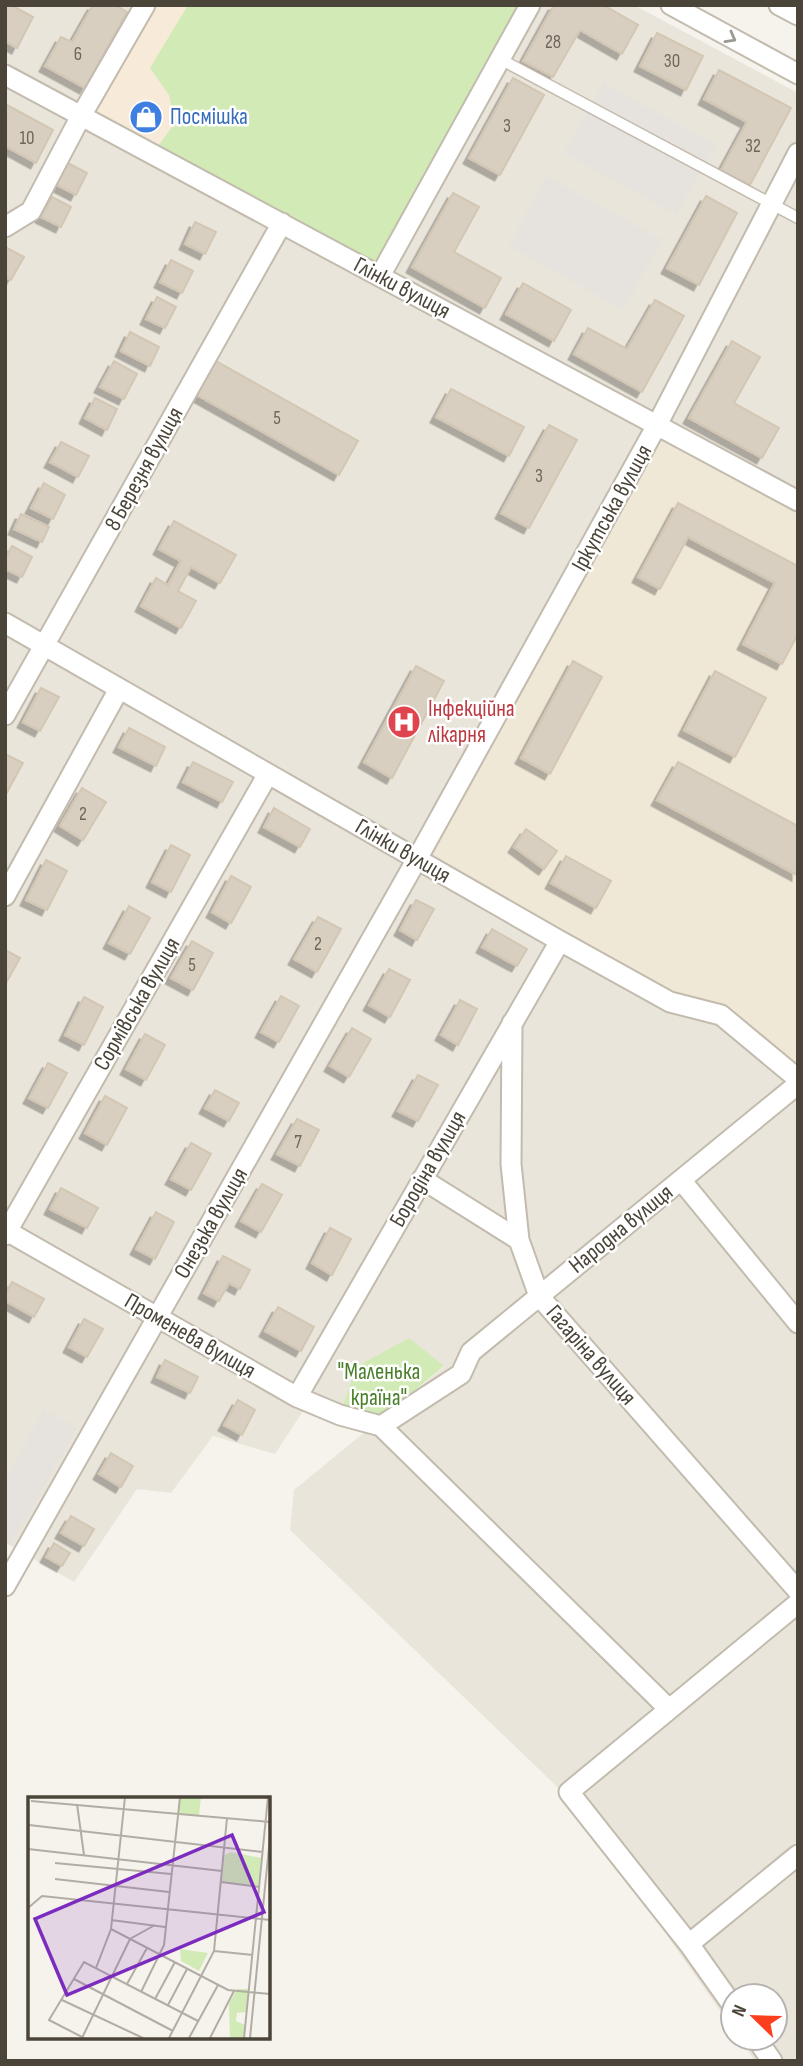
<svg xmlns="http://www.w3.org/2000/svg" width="803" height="2066" viewBox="0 0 803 2066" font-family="'Sofia Sans Condensed',sans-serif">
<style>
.residential{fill:#eae5da}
.commercial{fill:#f7ead8}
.industrial{fill:#e6e2dd}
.education{fill:#efe8d6}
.green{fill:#d2eab5}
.building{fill:#d8cfc1;stroke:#d3c7b4;stroke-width:2;filter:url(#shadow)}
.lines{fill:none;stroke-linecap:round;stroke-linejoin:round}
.lane-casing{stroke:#c2bbae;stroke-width:13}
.street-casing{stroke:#c2bbae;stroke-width:23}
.lane{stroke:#fff;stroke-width:10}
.street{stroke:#fff;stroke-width:19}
.oneway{stroke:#9c9892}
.labels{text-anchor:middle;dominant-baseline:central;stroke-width:5;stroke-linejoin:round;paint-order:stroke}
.number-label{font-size:19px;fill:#6e675b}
.shop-label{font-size:23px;fill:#366cbe;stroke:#fff;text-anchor:start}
.street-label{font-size:23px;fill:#4b4439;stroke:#fff}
.health-label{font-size:23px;fill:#be3a42;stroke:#fff;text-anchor:start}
.park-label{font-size:23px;fill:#4a7f2a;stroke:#fff}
.inset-road{fill:none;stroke:#b2ada4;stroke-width:2}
.view{fill:#7b2cbf;fill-opacity:0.15;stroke:#7b2cbf;stroke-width:3.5}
.inset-edge{fill:none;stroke:#4b4439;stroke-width:3.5}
</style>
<defs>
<filter id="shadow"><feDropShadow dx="-5.5" dy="5.5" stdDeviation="0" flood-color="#0004"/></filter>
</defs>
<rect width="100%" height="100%" fill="#f6f3ec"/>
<path class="residential" d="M5,5H150L88,113L530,5H634L798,93V501L721,1015L798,1079V2061H755L739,2038H775V1996H733V2029L572,1801L290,1530L294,1490L444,1367L409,1339L356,1367L341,1411L312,1397L275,1454L213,1436L171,1493L137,1489L74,1582L11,1546L77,1427L5,1482Z"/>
<path class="commercial" d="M150,5H188L151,68L169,95L175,123L153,153L88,114Z"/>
<path class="industrial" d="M604,83L716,145L676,215L564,153Z
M546,176L662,240L623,310L509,246Z
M44,1409L77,1428L11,1546L5,1542V1482Z"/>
<path class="education" d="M657,425L798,501V1079L721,1015L670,1002L417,859Z"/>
<path class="green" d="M188,5H530L380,274L153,153L175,123L169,95L150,68Z
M409,1338L444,1366L378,1421L341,1411L356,1367Z"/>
<path class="building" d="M5,5H11L33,17L17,48L5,41Z
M93,5H115L127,12L85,88L45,66L61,37L72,42Z
M554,5H603L638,25L622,54L580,30L553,77L523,61Z
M657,33L703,56L686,90L640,66Z
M719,70L791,108L750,185L721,170L747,122L704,99Z
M513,78L544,95L500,175L469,158Z
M7,105L53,130L36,163L5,146V109Z
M66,162L87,173L76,195L55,184Z
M453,193L479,207L454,252L501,278L485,308L412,267Z
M706,196L737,213L699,285L667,268Z
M52,197L71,207L61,227L41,217Z
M195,222L216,232L205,254L185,244Z
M5,247L24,257L11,280L5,277Z
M171,260L193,271L182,293L160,282Z
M523,283L571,310L554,341L506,314Z
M157,297L176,307L165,328L146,319Z
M655,300L684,316L642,392L574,354L588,328L627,349Z
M130,332L159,347L150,366L121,351Z
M732,341L760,357L734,403L779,428L762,458L689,418Z
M114,361L137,374L124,399L100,387Z
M216,361L358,441L339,475L197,395Z
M451,389L524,427L509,456L436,417Z
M95,398L117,409L107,430L85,418Z
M549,425L577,440L529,528L501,513Z
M61,442L89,456L78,477L50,462Z
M44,483L65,495L53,519L31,508Z
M678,503L798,566V634L782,664L743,644L775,583L688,537L660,589L638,577Z
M21,514L49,527L42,542L14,529Z
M174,521L236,555L220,583L191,567L178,591L196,601L181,628L141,606L156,578L168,585L181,561L159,549Z
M12,546L32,557L22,577L5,569V559Z
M573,661L602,677L550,774L521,758Z
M416,666L444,681L392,778L364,762Z
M715,671L766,698L735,757L684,730Z
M41,688L59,697L40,731L23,722Z
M129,728L165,747L156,766L119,747Z
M5,754L23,763L5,796Z
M193,762L233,782L222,802L183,782Z
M678,762L798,826L797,875L657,800Z
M82,788L106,802L83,840L60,826Z
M274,808L310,829L300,847L264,827Z
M526,829L557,851L544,869L514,847Z
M171,845L190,855L171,892L152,882Z
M566,856L611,881L596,908L551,883Z
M46,860L67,871L47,910L26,900Z
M231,876L251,887L231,923L212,912Z
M416,900L434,909L417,940L400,930Z
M129,906L150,918L130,954L109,943Z
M318,917L341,929L317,972L294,959Z
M492,929L527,949L517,966L482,947Z
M192,941L213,953L193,990L171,978Z
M5,950L20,958L5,985Z
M389,969L410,980L390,1017L369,1005Z
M281,996L299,1006L279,1042L261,1032Z
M84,997L103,1007L84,1045L65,1035Z
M460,1000L477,1009L458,1045L441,1035Z
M352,1028L371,1039L349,1077L330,1066Z
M145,1034L165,1045L146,1080L126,1069Z
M48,1063L67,1073L48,1108L29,1098Z
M418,1075L438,1085L418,1121L398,1111Z
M215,1090L239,1103L229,1121L205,1108Z
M105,1096L127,1108L107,1145L85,1133Z
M297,1119L319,1130L300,1166L277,1154Z
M191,1143L211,1154L191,1190L171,1179Z
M262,1184L282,1195L261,1232L241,1221Z
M61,1188L98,1208L87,1228L50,1209Z
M156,1212L174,1222L155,1259L136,1249Z
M330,1228L351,1239L332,1275L312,1263Z
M223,1256L250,1270L240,1289L229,1283L219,1301L204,1293Z
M12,1282L44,1299L34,1317L5,1301V1294Z
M278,1307L314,1327L301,1351L265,1331Z
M84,1319L103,1329L87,1357L69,1347Z
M165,1360L198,1377L190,1393L157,1377Z
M238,1400L255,1410L242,1435L224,1425Z
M111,1453L133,1466L121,1487L99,1474Z
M71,1516L94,1529L84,1546L61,1533Z
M54,1543L70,1553L62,1566L46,1557Z"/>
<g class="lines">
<defs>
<path id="lane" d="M500,59L798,218"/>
<path id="street" d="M671,5L798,74
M779,5L798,15
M5,75L798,501
M5,227L31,211L81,116L145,5
M380,276L530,5
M5,623L560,941L670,1002L721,1015L798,1079
M5,715L282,223
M5,896L119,689
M512,1023L511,1164L519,1240L539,1296L798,1591
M422,1179L519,1240
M681,1180L798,1323
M5,1230L297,1397L340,1415L381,1426
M5,1235L268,774
M297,1397L560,941
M381,1426L461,1374L471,1352L798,1084
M381,1426L669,1709
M5,1586L417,859L657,425L798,153
M689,1944L798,1855
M733,2006L689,1944L569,1792L798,1603
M756,2038L772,2061"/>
</defs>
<use href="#lane" class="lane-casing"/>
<use href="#street" class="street-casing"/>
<use href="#lane" class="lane"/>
<use href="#street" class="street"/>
</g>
<defs><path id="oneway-chevron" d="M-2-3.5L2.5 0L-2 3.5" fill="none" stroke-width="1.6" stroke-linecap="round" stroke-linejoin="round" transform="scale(1.75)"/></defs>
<use class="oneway" href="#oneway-chevron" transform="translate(731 38) rotate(29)"/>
<defs>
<symbol id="shop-disc" viewBox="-11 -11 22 22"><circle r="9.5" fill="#3f7fe0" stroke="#fff"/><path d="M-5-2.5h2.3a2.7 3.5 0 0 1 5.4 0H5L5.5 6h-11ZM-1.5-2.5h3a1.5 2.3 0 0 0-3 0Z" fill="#fff"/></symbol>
<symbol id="hospital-disc" viewBox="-11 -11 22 22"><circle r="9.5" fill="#e0444e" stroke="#fff"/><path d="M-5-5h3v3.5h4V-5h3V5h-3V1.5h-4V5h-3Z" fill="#fff"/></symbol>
</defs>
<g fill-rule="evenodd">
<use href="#shop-disc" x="127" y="98" width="38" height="38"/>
<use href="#hospital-disc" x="385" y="703" width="38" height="38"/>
</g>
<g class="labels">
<g class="number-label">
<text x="553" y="42">28</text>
<text x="78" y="54">6</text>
<text x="672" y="61">30</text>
<text x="507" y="126">3</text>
<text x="27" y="138">10</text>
<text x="753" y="146">32</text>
<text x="277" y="418">5</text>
<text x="539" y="476">3</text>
<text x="83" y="814">2</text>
<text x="318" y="944">2</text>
<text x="192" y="965">5</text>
<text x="298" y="1142">7</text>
</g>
<g class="shop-label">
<text x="170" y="117">Посмішка</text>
</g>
<g class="street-label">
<text transform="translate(402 288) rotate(28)">Глінки вулиця</text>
<text transform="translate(144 469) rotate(-61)">8 Березня вулиця</text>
<text transform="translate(612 508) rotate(-61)">Іркутська вулиця</text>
<text transform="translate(403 851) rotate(30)">Глінки вулиця</text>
<text transform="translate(137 1004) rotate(-60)">Сормівська вулиця</text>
<text transform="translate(428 1169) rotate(-60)">Бородіна вулиця</text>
<text transform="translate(211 1223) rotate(-60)">Онезька вулиця</text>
<text transform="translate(621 1229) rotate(-39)">Народна вулиця</text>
<text transform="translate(190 1336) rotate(30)">Променева вулиця</text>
<text transform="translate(591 1355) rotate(49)">Гагаріна вулиця</text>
</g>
<g class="health-label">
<text x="428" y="709">Інфекційна<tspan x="428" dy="26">лікарня</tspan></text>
</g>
<g class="park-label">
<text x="379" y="1372">"Маленька<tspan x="379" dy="26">країна"</tspan></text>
</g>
</g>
<g transform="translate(28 1797)">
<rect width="242" height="242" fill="#f6f3ec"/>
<path d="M152,0H173L171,19L150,17ZM203,55L233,61L230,89L193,85L195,59ZM152,152L180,156L171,174L153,164ZM209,192H220L218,215L209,216L208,224L217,228L215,241H202L201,207Z" fill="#d2eab5"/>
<path class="inset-road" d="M3,4L242,25M49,7L56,58M1,28L235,55M0,52L194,74M27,66L143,77M27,82L141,95M193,85L231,90M0,111L14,99L242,123M83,123L137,130M83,132L200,193L242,197M186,154L225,158M68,171L83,132L97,0M46,182L145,234M99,187L119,151M113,195L136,148L152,0M127,202L147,165M34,203L115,241M140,208L159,172M54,241L102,142L127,128M56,241L21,223L56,165L170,224M141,241L186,154L199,21M161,241L190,188M182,241L206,194M216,241L240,0M222,241L242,40"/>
<path class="view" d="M204,38L236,115L39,198L7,122Z"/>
<rect width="242" height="242" class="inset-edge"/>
</g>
<rect width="803" height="2066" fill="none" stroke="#4b4439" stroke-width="14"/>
<g transform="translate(754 2017) rotate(293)"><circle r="33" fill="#ffffff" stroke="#b7b4b0" stroke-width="2"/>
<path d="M0-5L12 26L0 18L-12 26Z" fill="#fc3f1d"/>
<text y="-10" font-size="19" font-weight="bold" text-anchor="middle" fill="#4b4439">N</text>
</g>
</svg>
